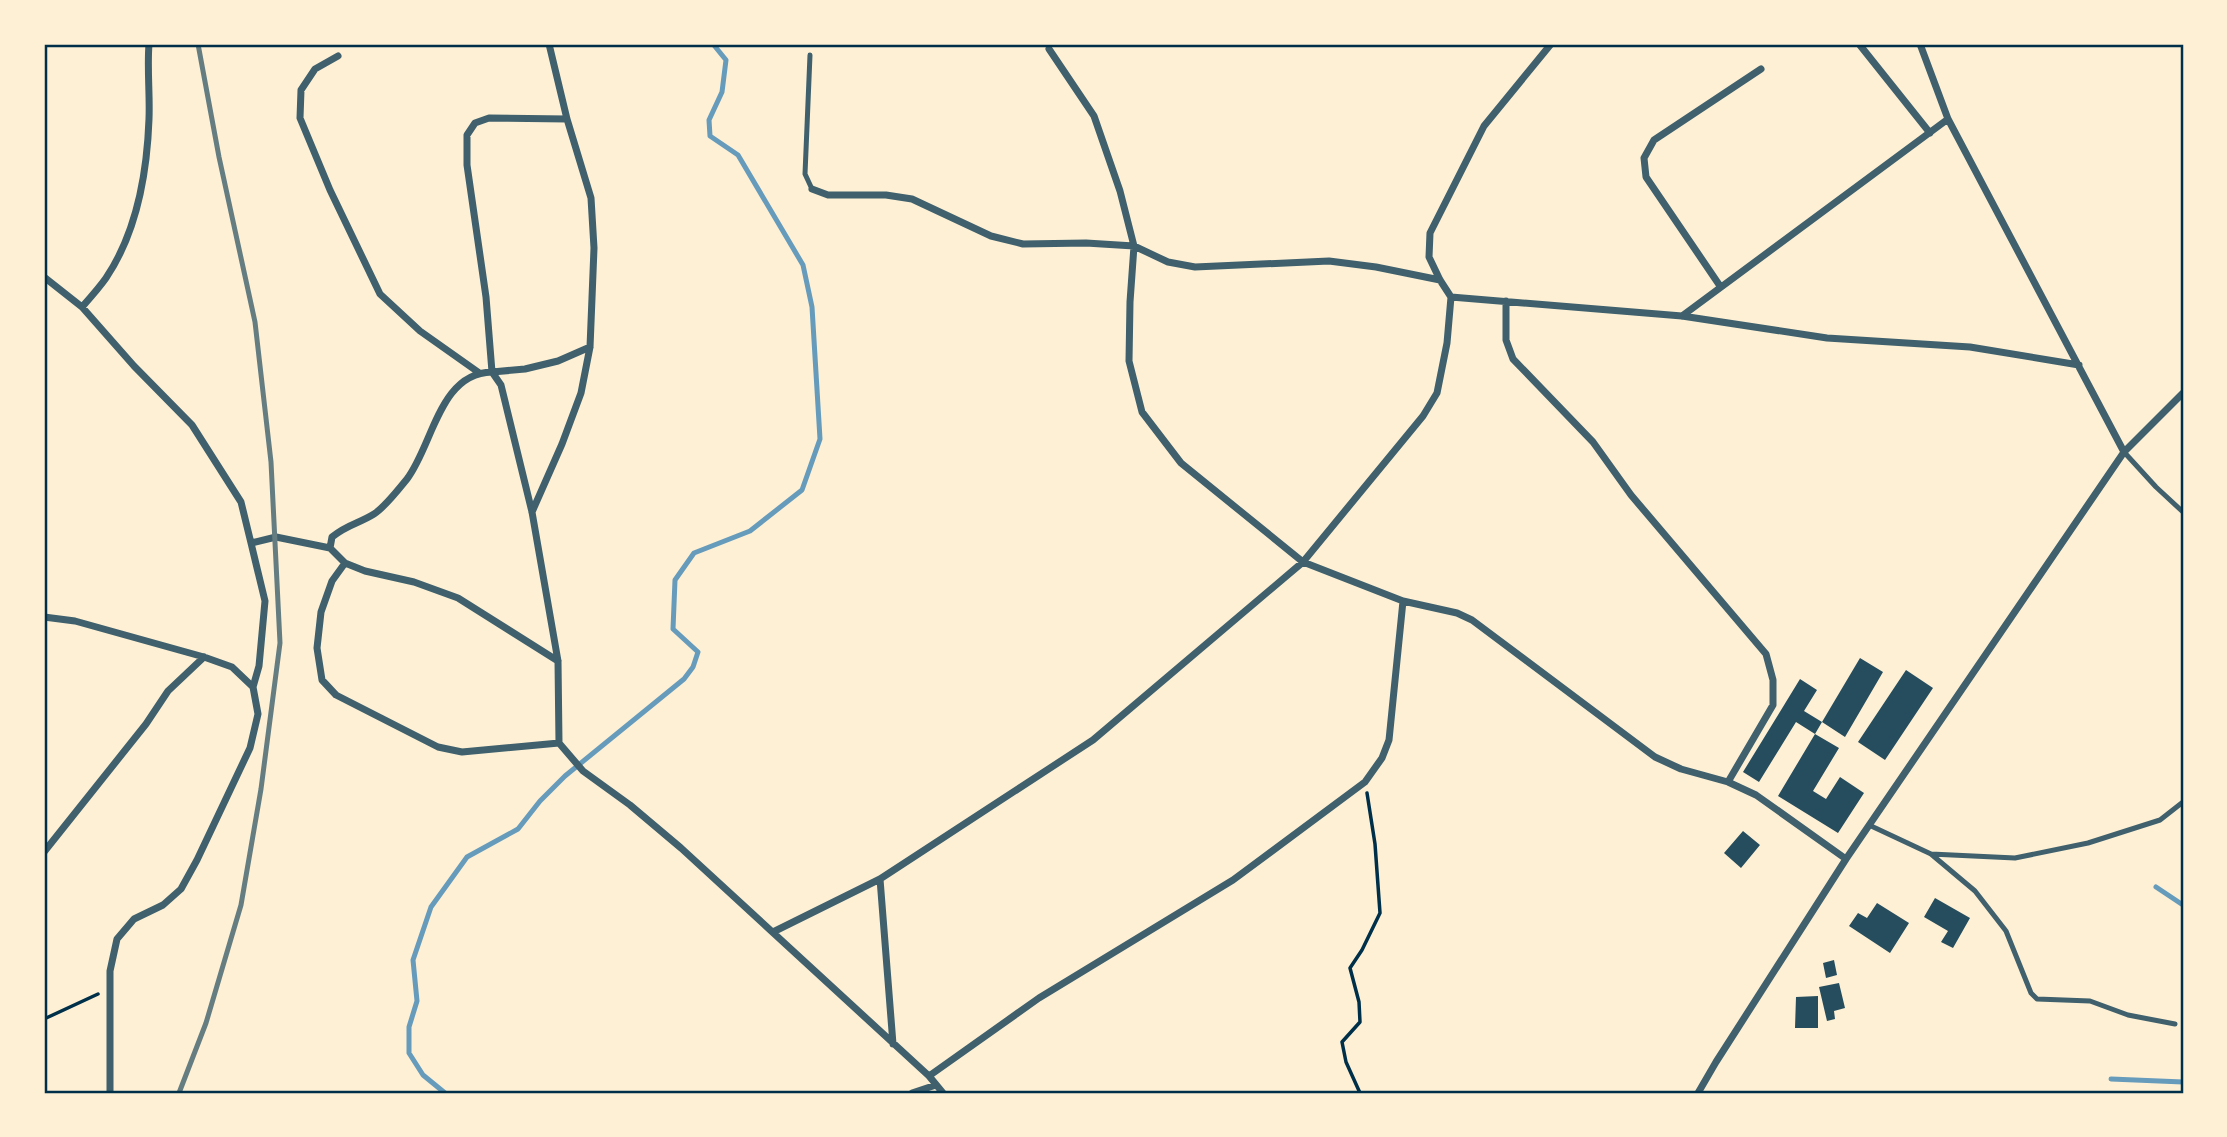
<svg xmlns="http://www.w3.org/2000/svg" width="2227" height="1137" viewBox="0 0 2227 1137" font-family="'Archivo Narrow',sans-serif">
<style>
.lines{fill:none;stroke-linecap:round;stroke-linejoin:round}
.stream{stroke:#669bbc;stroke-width:5}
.building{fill:#264d5e}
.path{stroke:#003049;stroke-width:3.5}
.service{stroke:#3f606c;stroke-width:5}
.minor{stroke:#3f606c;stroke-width:7}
.rail{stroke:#657d81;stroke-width:5}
.neatline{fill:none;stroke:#003049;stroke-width:2.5}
</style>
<rect width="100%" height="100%" fill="#fdf0d5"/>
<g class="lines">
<path class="stream" d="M2156,887L2183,905
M2111,1079L2183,1082
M445,1093L423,1075L409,1053V1027L417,1001L413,960L431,907L467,857L518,829L540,801L565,776L684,679L693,667L698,652L673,629L675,580L694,553L750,531L802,490L820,439L812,307L803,265L738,155L710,136L709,120L722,92L726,60L713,44"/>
</g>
<path class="building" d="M1860,658L1883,672L1845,737L1822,722Z
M1906,670L1933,688L1885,760L1858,742Z
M1800,679L1817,690L1804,711L1822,722L1815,734L1839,748L1813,791L1826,799L1840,777L1864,793L1838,833L1778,796L1815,734L1796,722L1759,782L1743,772Z
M1743,831L1760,845L1741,868L1724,853Z
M1935,898L1970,918L1953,948L1941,942L1948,931L1924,917Z
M1877,903L1909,923L1890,953L1849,926L1858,913L1867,918Z
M1834,960L1837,975L1826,978L1823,963Z
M1839,983L1845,1008L1834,1011L1835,1019L1827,1021L1819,987Z
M1818,996V1028H1795L1796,997Z"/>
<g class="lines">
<path class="path" d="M44,1019L98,994
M1360,1093L1346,1062L1342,1042L1360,1022L1359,1002L1350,968L1362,950L1380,913L1375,844L1367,793"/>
<path class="service" d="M810,55L805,174L812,189
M2124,452L2156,487L2183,512
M1869,825L1931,854L2015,858L2088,843L2160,820L2183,802
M1931,854L1975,891L2006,931L2031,993L2037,999L2090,1001L2128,1015L2175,1024"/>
<path class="minor" d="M1859,44L1930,133
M1920,44L1948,119L2124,452
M338,56L315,69L301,90L300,118L330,190L380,294L420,331L478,372
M567,119L489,118L475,123L467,135V165L486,297L492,372L525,369L558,361L590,347
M812,189L828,195H886L912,199L991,236L1023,244L1086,243L1134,246L1168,262L1195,267L1329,261L1376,267L1440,280
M44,277L82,307L134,366L192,425L241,502L251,543L276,537L330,548
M1720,286L1646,177L1644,158L1654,140L1761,69
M1451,297L1682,316L1827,338L1970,347L2079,365
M1506,301V340L1513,359L1593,442L1631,495L1766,654L1773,680V705L1728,782
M82,307C90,298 99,288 106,278C137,232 147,174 149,119C150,94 147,69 149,44
M1682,316L1948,119
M532,512L562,444L581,393L590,347L592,298L594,248L591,198L567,119L549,44
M345,563L332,581L321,612L317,648L322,680L336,695L438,747L462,752L559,743
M1403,601L1457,613L1472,620L1655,757L1681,769L1728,782L1756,795L1846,859
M44,617L75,621L204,657L232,667L253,687
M558,661L458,598L414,582L365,571L345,563L330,548L332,537C348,524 358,524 374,514C385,507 398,490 407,479C433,445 439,373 492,372L501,385L532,512L558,661L559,743L583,771L630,805L681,848L929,1076L943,1093
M44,852L146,724L168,691L204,657
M880,879L893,1044
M773,932L880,879L1093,740L1303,562L1423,416L1437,393L1447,343L1451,297L1440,280L1429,257L1430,233L1484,126L1551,44
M929,1076L1039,998L1233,880L1365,782L1382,758L1389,740L1403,601L1303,562L1181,463L1142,412L1129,361L1130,302L1134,246L1120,191L1094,116L1049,49
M110,1093V971L117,939L134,919L163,905L181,889L197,860L250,748L258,714L253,687L259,666L265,601L251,543
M912,1093L936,1085
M1698,1093L1716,1062L1846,859L2124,452L2183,393"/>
<path class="rail" d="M179,1093L206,1023L241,905L261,789L280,643L271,462L255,322L219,157L198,44"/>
</g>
<rect width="2227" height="1137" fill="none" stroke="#fdf0d5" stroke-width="91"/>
<rect x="46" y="46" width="2136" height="1046" class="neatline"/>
</svg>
